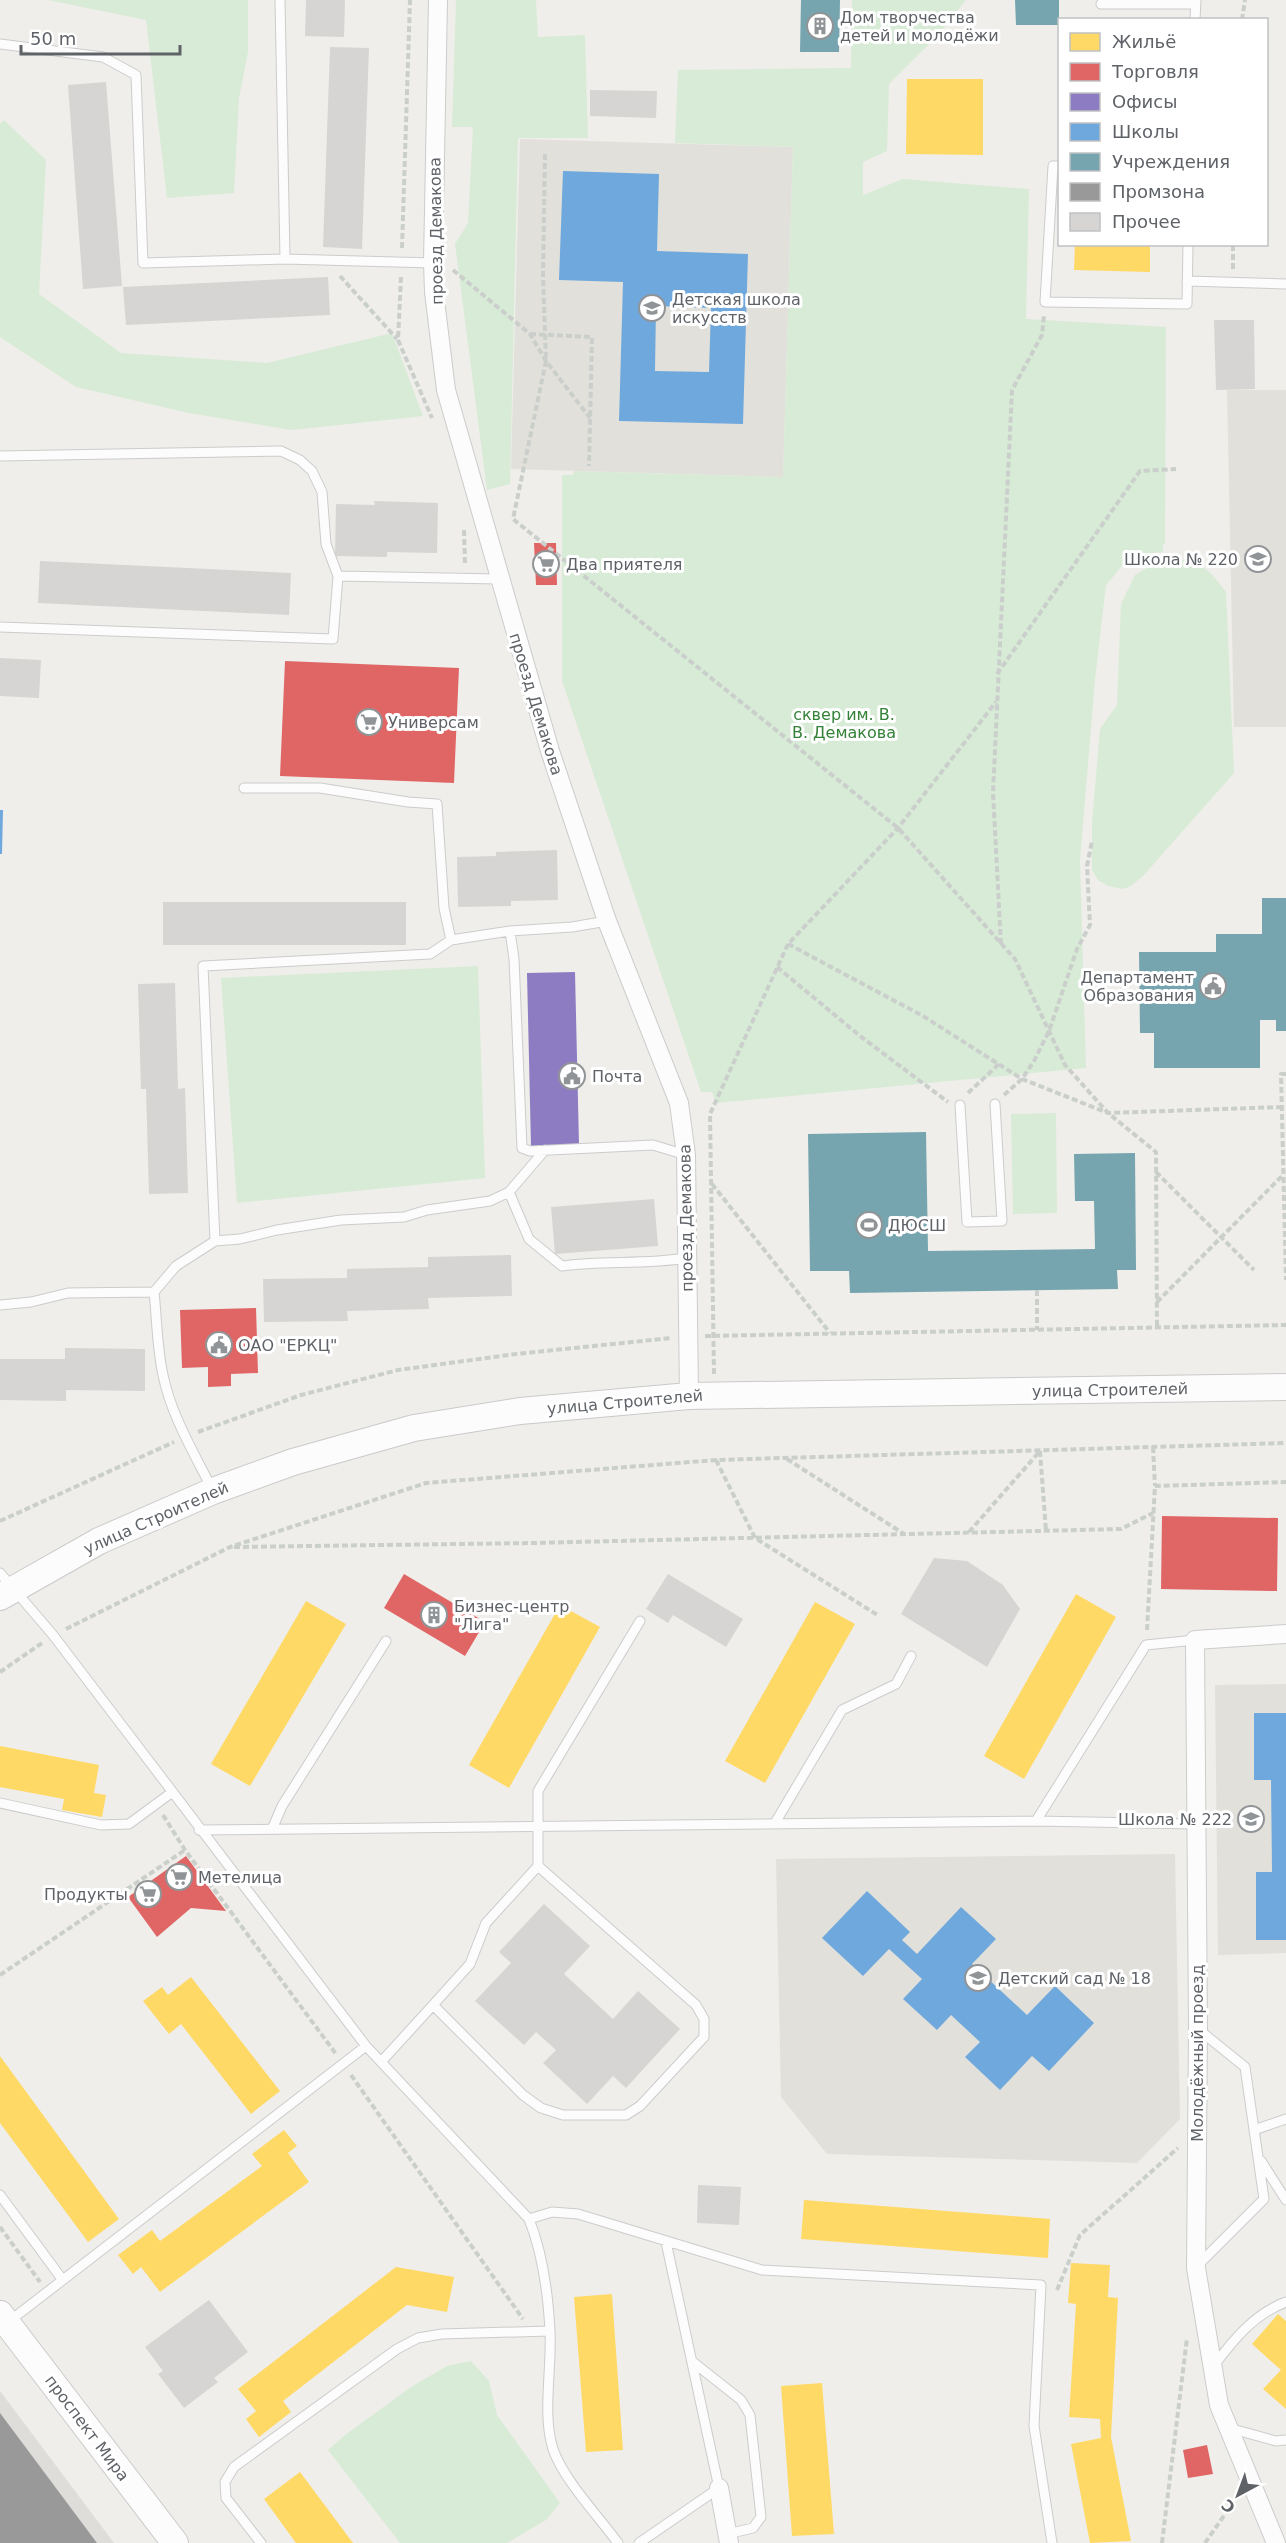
<svg xmlns="http://www.w3.org/2000/svg" width="1286" height="2543" viewBox="0 0 1286 2543" font-family="'DejaVu Sans',sans-serif">
<style>
.industrial{fill:#dfddda}
.education{fill:#e2e0da}
.green{fill:#d8ebd6}
.homes{fill:#ffd966}
.shops{fill:#e06666}
.offices{fill:#8e7cc3}
.schools{fill:#6fa8dc;fill-rule:evenodd}
.public{fill:#76a5af}
.industry{fill:#999}
.building{fill:#d6d5d3}
.lines{fill:none;stroke-linecap:round;stroke-linejoin:round}
.lane-casing{stroke:#cbcccc;stroke-width:11}
.street-casing{stroke:#cbcccc;stroke-width:20}
.secondary-casing{stroke:#cacacb;stroke-width:28}
.path{stroke:#cacfcc;stroke-width:4;stroke-dasharray:6 3;stroke-linecap:butt}
.lane{stroke:#fdfcfc;stroke-width:9}
.street{stroke:#fdfcfc;stroke-width:18}
.secondary{stroke:#fdfcfc;stroke-width:26}
.labels{text-anchor:middle;dominant-baseline:central;stroke-width:6;stroke-linejoin:round;paint-order:stroke}
.poi-label{font-size:16px;fill:#5f6368;stroke:#fff;text-anchor:start}
.street-label{font-size:16px;fill:#5f6368;stroke:#fff}
.park-label{font-size:16px;fill:#348238;stroke:#fff}
</style>
<rect width="100%" height="100%" fill="#efeeea"/>
<path class="industrial" d="M0,2391L114,2543H0Z"/>
<path class="education" d="M520,139L793,147L783,477L511,469Z
M1227,390H1286V727H1234Z
M1286,1684V1953L1218,1955L1215,1685Z
M1175,1854L1180,2119L1137,2163L827,2154L781,2097L776,1859Z"/>
<path class="green" d="M48,0H248V52L239,98L234,193L167,198L146,20Z
M456,0H536L538,37L585,35L588,138H518L510,484L487,490L455,244L468,223L473,127H452Z
M852,0H966L938,35L889,84L887,151L863,162V195L903,179L1029,189L1026,319L1166,327L1165,544H1163V552L1141,554L1125,562L1106,585L1095,680L1080,860L1086,1068L716,1103L712,1092H701L562,681V475H573L574,471L783,477L793,147L675,143L678,70L851,68Z
M4,120L46,160L39,294L121,353L267,363L392,333L423,416L292,430L189,413L76,387L0,337V124Z
M1162,559C1198,559 1205,564 1226,592L1234,773L1143,876L1131,886L1123,889L1108,886L1098,880L1092,870V822L1100,729L1117,705L1121,604L1135,575Z
M478,966L485,1178L237,1203L221,978Z
M1056,1113L1057,1213L1013,1214L1011,1114Z
M471,2361L489,2381L497,2415L560,2503L546,2520L507,2543H400L328,2450L345,2435L411,2387L447,2366Z"/>
<path class="homes" d="M907,79H983V155L906,154Z
M1075,244H1150V272L1074,270Z
M1076,1594L1116,1617L1024,1779L984,1756Z
M306,1601L346,1624L250,1786L211,1764Z
M815,1602L855,1624L765,1783L725,1761Z
M560,1605L600,1627L509,1788L469,1765Z
M0,1746L99,1765L94,1793L106,1795L102,1817L62,1810L64,1799L0,1787Z
M191,1977L280,2091L251,2114L181,2024L169,2034L143,2001L162,1987L168,1995Z
M0,2056L119,2219L88,2242L0,2123Z
M284,2130L297,2146L288,2153L309,2182L160,2292L141,2267L133,2274L118,2255L152,2230L160,2241L262,2166L252,2154Z
M804,2200L1050,2219L1048,2258L801,2239Z
M1071,2263L1110,2265L1108,2297L1118,2298L1111,2437L1131,2541L1090,2543L1071,2444L1101,2438L1100,2419L1069,2417L1076,2304L1068,2303Z
M396,2267L454,2277L447,2312L407,2305L283,2401L291,2412L259,2437L246,2419L256,2411L238,2389Z
M612,2294L623,2450L586,2452L574,2297Z
M1278,2314L1286,2321V2409L1263,2389L1281,2370L1252,2344Z
M822,2383L834,2534L792,2536L781,2386Z
M300,2472L353,2543H296L264,2499Z"/>
<path class="shops" d="M534,543H556L557,585H536Z
M285,661L459,668L454,783L280,776Z
M256,1308L258,1373L231,1374V1386L208,1387V1367L182,1368L180,1310Z
M1162,1516L1278,1518L1277,1591L1161,1589Z
M404,1574L485,1622L465,1656L384,1608Z
M186,1856L226,1911L191,1908L157,1937L128,1897Z
M1207,2445L1213,2474L1188,2478L1183,2450Z"/>
<path class="offices" d="M575,972L579,1145L531,1146L527,973Z"/>
<path class="schools" d="M563,171L659,174L657,251L748,254L743,424L619,421L623,282L559,280ZM656,306L711,308L709,372L655,371Z
M0,810H3L2,854H0Z
M1254,1713H1286V1940H1256V1872H1272L1271,1780H1254Z
M867,1891L910,1932L902,1940L917,1954L961,1907L996,1939L972,1964L1027,2015L1055,1986L1094,2023L1049,2071L1032,2056L1000,2090L965,2057L980,2042L951,2015L937,2030L903,1999L922,1979L889,1949L863,1976L822,1938Z"/>
<path class="public" d="M801,0H840L839,52H800Z
M1015,0H1059V25H1016Z
M1262,898H1286V1031H1276V1020H1260V1068H1154V1033H1140L1139,952H1216V934H1262Z
M926,1132L928,1251L1095,1249L1094,1201H1075L1074,1154L1135,1153L1136,1270H1117L1118,1289L850,1293L849,1271H810L808,1134Z"/>
<path class="industry" d="M0,2413L97,2543H0Z"/>
<path class="building" d="M306,0H345L344,37L305,36Z
M330,47L369,48L362,249L323,247Z
M106,82L122,286L83,289L68,85Z
M590,90L657,91L656,118L590,116Z
M328,277L330,315L126,325L123,287Z
M1214,320H1254L1255,389L1216,390Z
M374,501L438,503L437,553L387,552V557L335,556L336,504L375,505Z
M40,561L291,573L289,615L38,603Z
M0,658L41,660L39,698L0,696Z
M557,850L558,900L511,901V906L458,907L457,857L496,856V852Z
M163,902H406V945H163Z
M175,983L178,1089L185,1088L188,1193L149,1194L146,1089H141L138,984Z
M654,1199L658,1246L555,1254L551,1207Z
M511,1255L512,1296L428,1298L429,1309L347,1311L348,1321L264,1322L263,1279L347,1278V1269L428,1267V1257Z
M65,1348L145,1349V1391L66,1390V1401L0,1400V1359H65Z
M934,1558L967,1561L1003,1585L1020,1609L987,1667L901,1614Z
M668,1574L743,1619L726,1647L673,1615L668,1623L646,1609Z
M544,1904L590,1946L564,1974L613,2019L638,1991L680,2029L626,2088L613,2076L587,2104L543,2063L556,2050L536,2032L524,2045L475,2001L511,1963L499,1952Z
M698,2185L741,2187L739,2225L697,2223Z
M209,2300L248,2352L214,2378L218,2382L184,2408L158,2374L163,2371L145,2347Z"/>
<g class="lines">
<defs>
<path id="lane" d="M280,0L285,259
M1101,4H1196
M1195,20L1196,0
M0,44L103,57L136,75L143,263L285,259L433,263
M1060,166H1053L1045,302L1187,304L1188,244
M1187,281L1286,284
M0,456L281,451L300,460L312,471L322,492L326,544L338,576L499,579
M0,627L333,639L338,576
M244,788H320L408,802L437,804L444,908L451,940
M607,921L572,927L510,931L514,959L522,1148L530,1151L653,1145L686,1155
M510,931L451,940L430,954L203,966L215,1241L240,1239L277,1230L341,1220L404,1217L427,1210L490,1201L509,1192L545,1150
M960,1105L967,1222L1002,1221L995,1104
M509,1192L529,1239L562,1266C603,1260 644,1265 686,1258
M0,1305L31,1302L68,1293L154,1292
M212,1489C194,1453 171,1415 163,1375C157,1348 157,1320 154,1292L176,1266L215,1241
M0,1573L53,1635L366,2046L529,2219C543,2254 548,2293 550,2331C552,2368 542,2415 553,2449C563,2479 599,2517 618,2543
M0,1803L101,1825L129,1824L171,1793
M1036,1821L1146,1645L1195,1640
M775,1823L842,1710L896,1684L911,1656
M273,1827L282,1806L386,1641
M199,1830L1036,1821L1195,1824
M538,1866L486,1923L470,1964L433,2005L523,2095L541,2108L563,2115H626L640,2106L704,2037V2019L696,2005L538,1866V1791L640,1621
M381,2062L433,2005
M1254,2130L1286,2119
M1261,2161L1286,2200
M0,2195L62,2279
M529,2219L552,2212L578,2214L762,2270L1041,2285L1034,2426L1052,2543
M1197,2266L1264,2199L1245,2067L1198,2029
M7,2323L366,2046
M693,2362L741,2400L750,2415L761,2517L753,2528L727,2534
M1213,2367C1233,2340 1254,2314 1286,2302
M1229,2428L1276,2441L1286,2440
M261,2543L226,2498L225,2482L234,2467L397,2349L418,2338L442,2334L550,2331
M639,2543L719,2488L666,2242"/>
<path id="street" d="M438,0L433,263L434,292L446,390L550,751L607,921L679,1103L686,1155L689,1396
M719,2488L729,2543
M1276,2543L1219,2405L1196,2268L1198,2029L1195,1640L1286,1634"/>
<path id="secondary" d="M0,1597L99,1541L213,1491L293,1462L414,1428L520,1411L689,1396L1286,1387
M0,2314L175,2543"/>
</defs>
<use href="#lane" class="lane-casing"/>
<use href="#street" class="street-casing"/>
<use href="#secondary" class="secondary-casing"/>
<path class="path" d="M1242,20L1245,0
M545,154L543,275L546,361L513,519L898,828L1015,959L1065,1065L1108,1113L1156,1152L1157,1328
M402,248L410,0
M1233,269V244
M453,270L530,334L546,361L590,418
M340,276L397,339
M401,277L398,340L432,418
M530,334L592,337L589,466
M464,530L465,564
M997,674L1140,471L1176,469
M788,944L923,1016L1022,1079L1108,1113L1281,1107
M1001,944L993,793L1012,390L1042,335L1044,315
M777,967L860,1036L948,1102
M1286,1074H1281L1286,1280
M968,1093L999,1064
M1004,1095L1022,1079L1034,1061L1049,1031L1077,949L1090,925L1087,866L1092,841
M1156,1172L1254,1270
M712,1184L830,1333
M1037,1290V1330
M1157,1302L1282,1176
M705,1336L1286,1325
M714,1374L710,1114L788,944L898,828L996,702
M198,1432L301,1395L398,1370L516,1354L671,1338
M1153,1447L1155,1486
M1040,1451L1046,1531
M787,1459L904,1534
M716,1460L755,1538L879,1616
M0,1521L174,1442
M969,1532L1040,1451
M234,1547L533,1543L1121,1529L1153,1513
M66,1629L230,1547L426,1483L716,1460L1286,1443
M1147,1630L1155,1486L1286,1482
M0,1672L42,1643
M163,1815L185,1850L336,2054
M0,1975L185,1850
M351,2075L523,2319
M0,2227L40,2282
M1057,2290L1080,2235L1178,2148
M1162,2543L1187,2338
M1205,2543L1237,2497"/>
<use href="#lane" class="lane"/>
<use href="#street" class="street"/>
<use href="#secondary" class="secondary"/>
</g>
<defs>
<symbol id="building-ring" viewBox="-11 -11 22 22"><circle r="9.5" fill="#fff" stroke="#919496" stroke-width="1.5"/><path d="M-4-6H4V6H1V3H-1V6H-4ZM-2.5-4.3h1.7v1.8h-1.7ZM.8-4.3h1.7v1.8H.8ZM-2.5-1h1.7V.8h-1.7ZM.8-1h1.7V.8H.8Z" fill="#919496"/></symbol>
<symbol id="school-ring" viewBox="-11 -11 22 22"><circle r="9.5" fill="#fff" stroke="#919496" stroke-width="1.5"/><path d="M0-5L7-2L0 1L-7-2ZM-4 1L0 2.5L4 1V4Q0 6-4 4Z" fill="#919496"/></symbol>
<symbol id="supermarket-ring" viewBox="-11 -11 22 22"><circle r="9.5" fill="#fff" stroke="#919496" stroke-width="1.5"/><path d="M-6-5.5h2.5l.6 2H6L4.5 2H-2.5L-4.4-4H-6ZM-1.5 3.2a1.3 1.3 0 1 0 .1 0ZM3 3.2a1.3 1.3 0 1 0 .1 0Z" fill="#919496"/></symbol>
<symbol id="civic-ring" viewBox="-11 -11 22 22"><circle r="9.5" fill="#fff" stroke="#919496" stroke-width="1.5"/><path d="M-.6-6.5H3V-4.5H.6V-3L4-1V1h2V6H-6V1h2V-1L-.6-3ZM-1.2 2.5V6h2.4V2.5Z" fill="#919496"/></symbol>
<symbol id="stadium-ring" viewBox="-11 -11 22 22"><circle r="9.5" fill="#fff" stroke="#919496" stroke-width="1.5"/><path d="M0-5a6.5 5 0 1 0 0 10a6.5 5 0 1 0 0-10ZM-3.5-1.8h7v3.6h-7Z" fill="#919496"/></symbol>
</defs>
<g fill-rule="evenodd">
<use href="#building-ring" x="805" y="11" width="30" height="30"/>
<use href="#school-ring" x="637" y="293" width="30" height="30"/>
<use href="#school-ring" x="1243" y="544" width="30" height="30"/>
<use href="#supermarket-ring" x="531" y="549" width="30" height="30"/>
<use href="#supermarket-ring" x="354" y="707" width="30" height="30"/>
<use href="#civic-ring" x="1198" y="971" width="30" height="30"/>
<use href="#civic-ring" x="557" y="1061" width="30" height="30"/>
<use href="#stadium-ring" x="854" y="1210" width="30" height="30"/>
<use href="#civic-ring" x="204" y="1330" width="30" height="30"/>
<use href="#building-ring" x="419" y="1600" width="30" height="30"/>
<use href="#school-ring" x="1236" y="1804" width="30" height="30"/>
<use href="#supermarket-ring" x="164" y="1862" width="30" height="30"/>
<use href="#supermarket-ring" x="133" y="1879" width="30" height="30"/>
<use href="#school-ring" x="963" y="1963" width="30" height="30"/>
</g>
<g class="labels">
<g class="poi-label">
<text x="840" y="17">Дом творчества<tspan x="840" dy="18">детей и молодёжи</tspan></text>
<text x="672" y="299">Детская школа<tspan x="672" dy="18">искусств</tspan></text>
<text x="1238" y="559" text-anchor="end">Школа № 220</text>
<text x="566" y="564">Два приятеля</text>
<text x="388" y="722">Универсам</text>
<text x="1194" y="977" text-anchor="end">Департамент<tspan x="1194" dy="18">Образования</tspan></text>
<text x="592" y="1076">Почта</text>
<text x="888" y="1225">ДЮСШ</text>
<text x="238" y="1345">ОАО "ЕРКЦ"</text>
<text x="454" y="1606">Бизнес-центр<tspan x="454" dy="18">"Лига"</tspan></text>
<text x="1232" y="1819" text-anchor="end">Школа № 222</text>
<text x="198" y="1877">Метелица</text>
<text x="128" y="1894" text-anchor="end">Продукты</text>
<text x="998" y="1978">Детский сад № 18</text>
</g>
<g class="street-label">
<text transform="translate(436 231) rotate(-91)">проезд Демакова</text>
<text transform="translate(536 704) rotate(73)">проезд Демакова</text>
<text transform="translate(686 1218) rotate(-91)">проезд Демакова</text>
<text transform="translate(1110 1390) rotate(-1)">улица Строителей</text>
<text transform="translate(625 1402) rotate(-5)">улица Строителей</text>
<text transform="translate(156 1518) rotate(-24)">улица Строителей</text>
<text transform="translate(1197 2053) rotate(-90)">Молодёжный проезд</text>
<text transform="translate(87 2428) rotate(53)">проспект Мира</text>
</g>
<g class="park-label">
<text x="844" y="714">сквер им. В.<tspan x="844" dy="18">В. Демакова</tspan></text>
</g>
</g>
<rect x="1058" y="18" width="210" height="228" fill="#ffffff" stroke="#bfc1c3" stroke-width="1.5"/>
<rect x="1070" y="33" width="30" height="18" fill="#ffd966" stroke="#bfc1c3" stroke-width="1.5"/>
<text x="1112" y="48" font-size="18" fill="#5f6368">Жильё</text>
<rect x="1070" y="63" width="30" height="18" fill="#e06666" stroke="#bfc1c3" stroke-width="1.5"/>
<text x="1112" y="78" font-size="18" fill="#5f6368">Торговля</text>
<rect x="1070" y="93" width="30" height="18" fill="#8e7cc3" stroke="#bfc1c3" stroke-width="1.5"/>
<text x="1112" y="108" font-size="18" fill="#5f6368">Офисы</text>
<rect x="1070" y="123" width="30" height="18" fill="#6fa8dc" stroke="#bfc1c3" stroke-width="1.5"/>
<text x="1112" y="138" font-size="18" fill="#5f6368">Школы</text>
<rect x="1070" y="153" width="30" height="18" fill="#76a5af" stroke="#bfc1c3" stroke-width="1.5"/>
<text x="1112" y="168" font-size="18" fill="#5f6368">Учреждения</text>
<rect x="1070" y="183" width="30" height="18" fill="#999999" stroke="#bfc1c3" stroke-width="1.5"/>
<text x="1112" y="198" font-size="18" fill="#5f6368">Промзона</text>
<rect x="1070" y="213" width="30" height="18" fill="#d6d5d3" stroke="#bfc1c3" stroke-width="1.5"/>
<text x="1112" y="228" font-size="18" fill="#5f6368">Прочее</text>
<g transform="translate(1238 2495) rotate(221)" stroke="#ffffff" stroke-width="4.5" paint-order="stroke">
<path d="M0-4.5L10 22L0 15L-10 22Z" fill="#5f6368"/>
<text y="-9" font-size="16" font-weight="bold" text-anchor="middle" fill="#5f6368">С</text>
</g>
<path d="M21 45v9h159v-9" fill="none" stroke="#5f6368" stroke-width="3"/>
<text x="30" y="45" font-size="18" fill="#5f6368" stroke="#ffffff" stroke-width="4.5" paint-order="stroke">50 m</text>
</svg>
